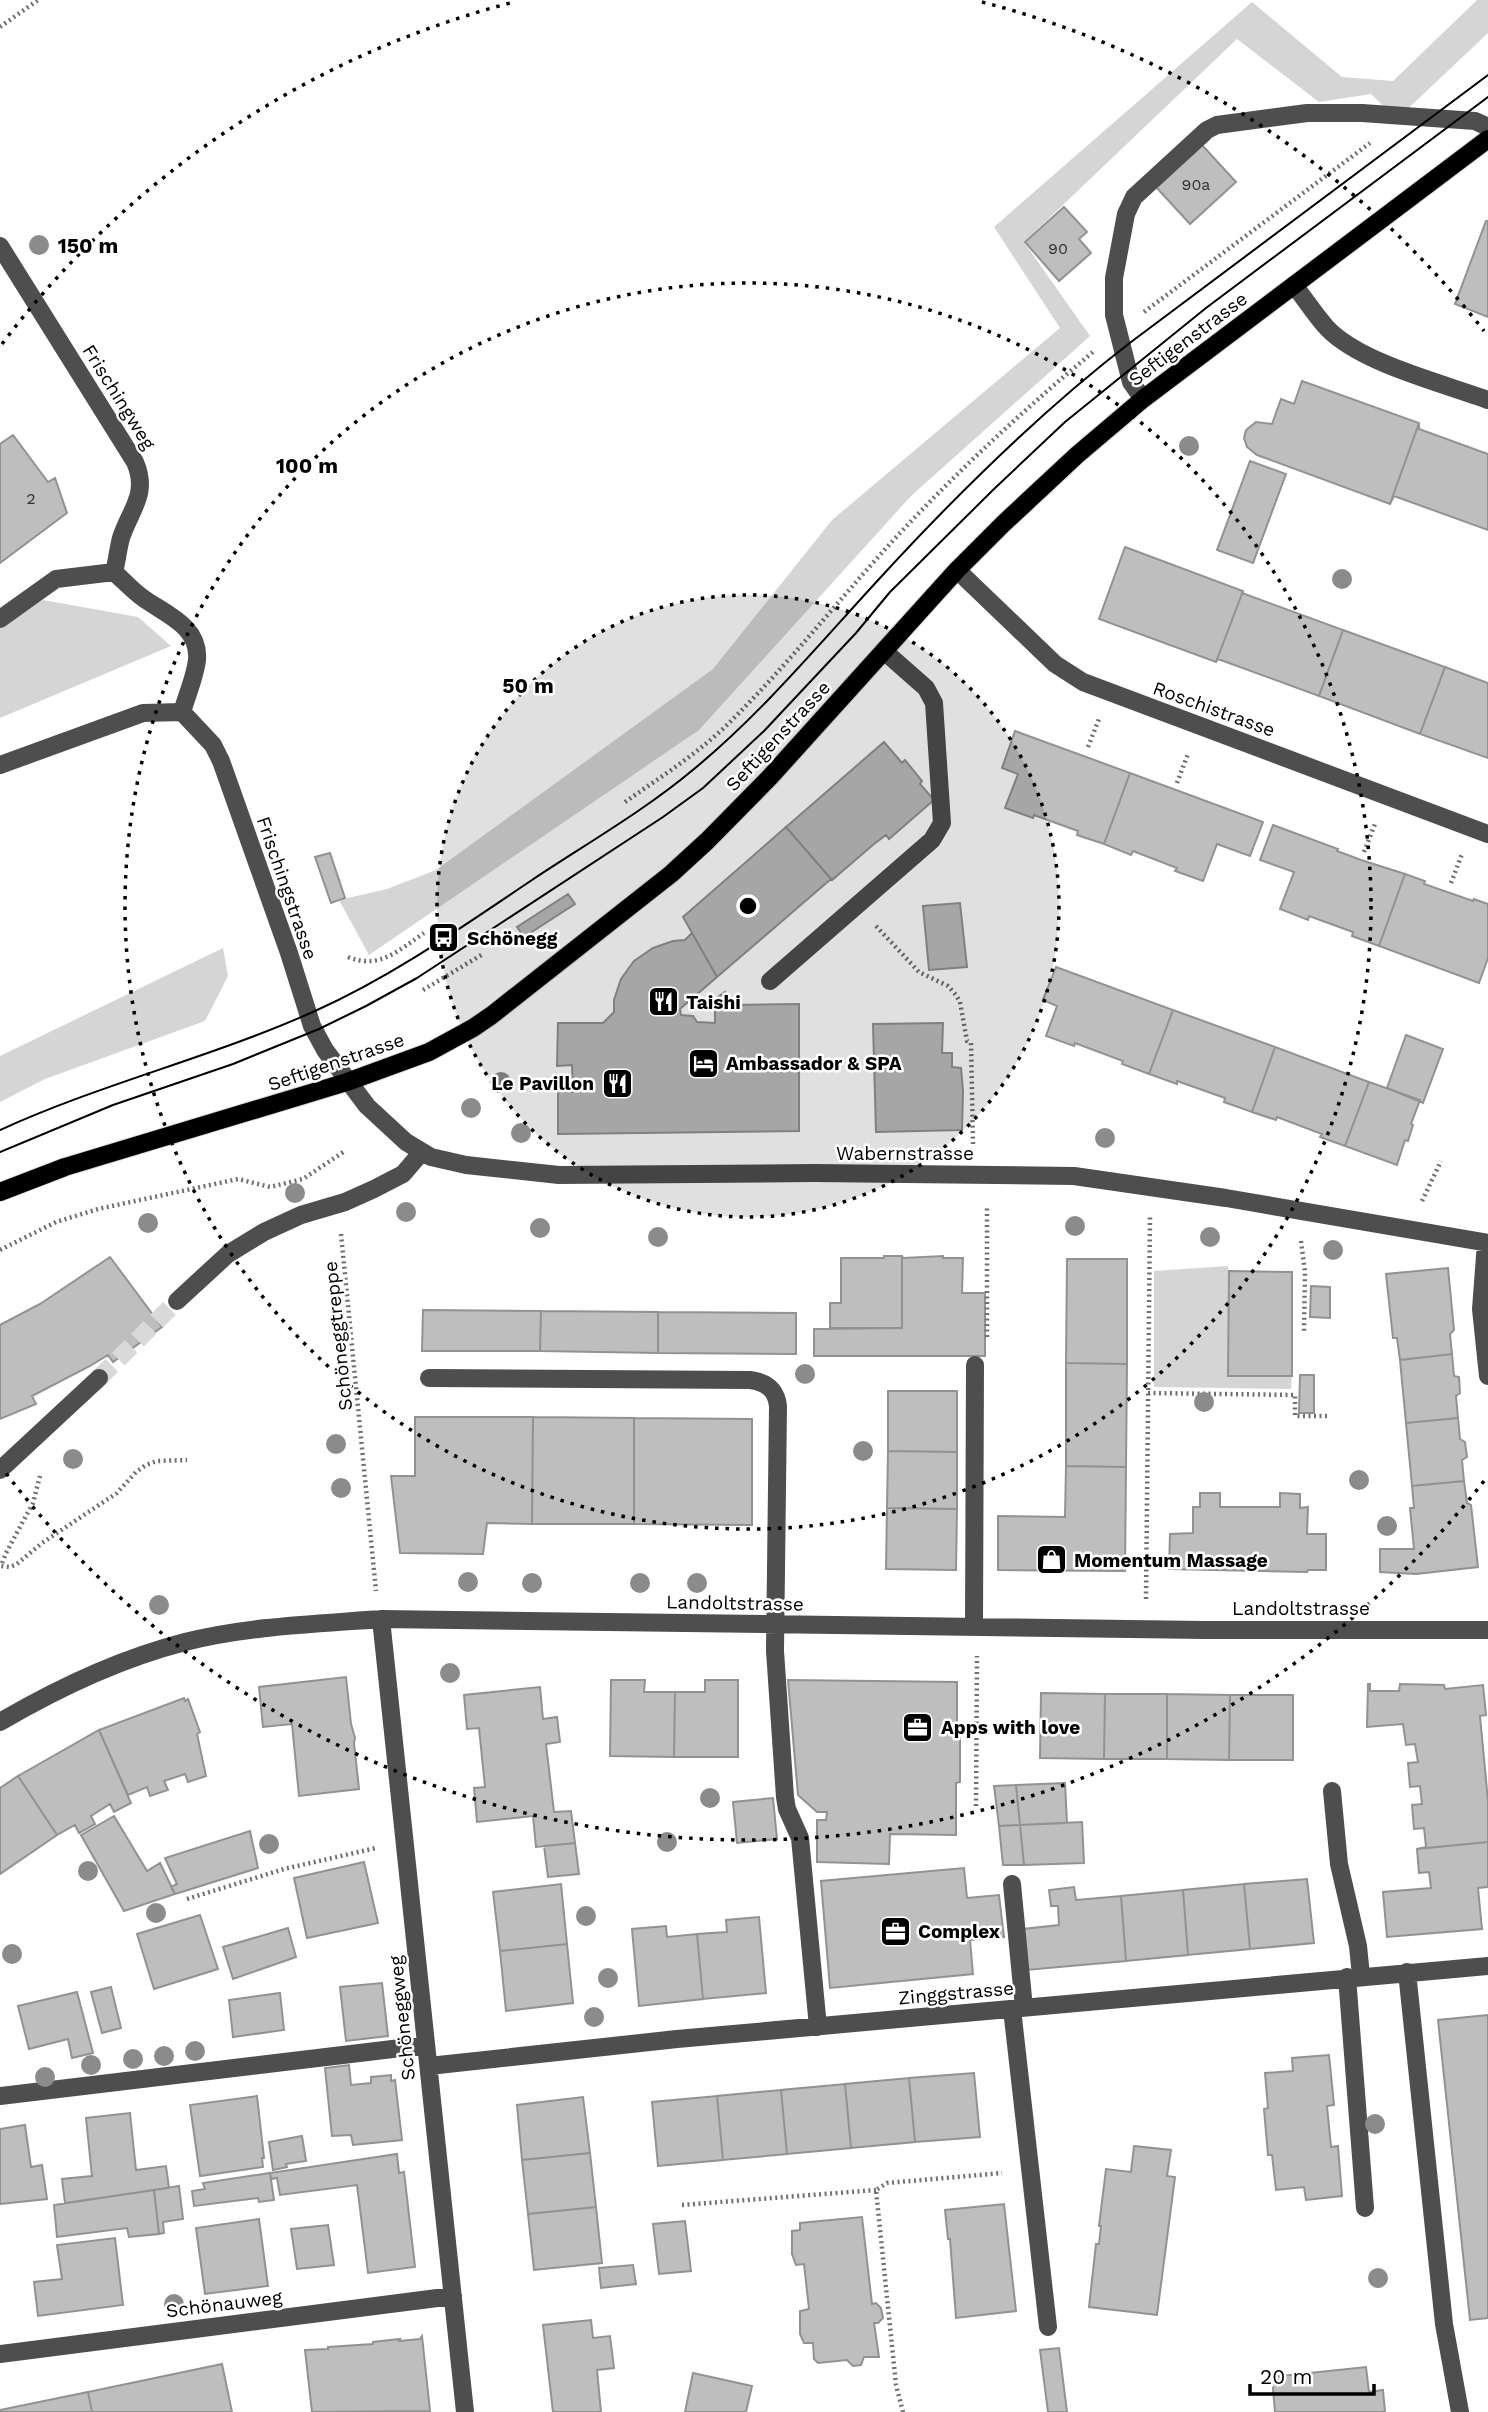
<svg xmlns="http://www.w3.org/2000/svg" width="1488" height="2412" viewBox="0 0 1488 2412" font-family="'Work Sans',sans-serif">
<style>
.green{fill:#d5d5d5}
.building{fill:#bebebe;stroke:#929292;stroke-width:2}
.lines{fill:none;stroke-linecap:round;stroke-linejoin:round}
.minor-tunnel{stroke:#d9d9d9;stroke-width:18;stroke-dasharray:18 9;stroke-linecap:butt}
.major-casing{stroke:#dbdbdb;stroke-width:20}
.path{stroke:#707070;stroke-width:4.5;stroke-dasharray:2 3.5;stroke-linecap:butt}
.minor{stroke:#4e4e4e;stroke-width:18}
.major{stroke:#000;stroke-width:18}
.tram{stroke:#000;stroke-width:2}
.tree{fill:#8b8b8b}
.ring{fill:none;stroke:#000;stroke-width:3.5;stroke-dasharray:3.5 7}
.labels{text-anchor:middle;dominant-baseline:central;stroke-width:5;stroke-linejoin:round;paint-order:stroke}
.number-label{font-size:16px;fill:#303030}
.street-label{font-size:19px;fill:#000;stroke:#fff}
.poi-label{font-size:19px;font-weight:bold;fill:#000;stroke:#fff;text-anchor:start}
.centre{fill:#000;stroke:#fff;stroke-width:3.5}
.ring-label{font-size:21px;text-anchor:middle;font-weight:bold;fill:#000;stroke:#fff;stroke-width:5;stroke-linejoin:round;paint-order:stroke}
</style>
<rect width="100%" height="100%" fill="#fff"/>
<path class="green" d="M1477,0H1488V33L1397,119L1371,94L1319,102L1237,39L1024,242L1090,336L911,496L699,730L369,955L339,900L387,889L436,870L713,669L832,520L1060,328L994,227L1252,2L1342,77L1393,81Z
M43,600L138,617L171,646L0,718V628Z
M223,948L228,976L205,1021L45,1079L0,1102V1056Z
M1228,1266V1375L1292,1376L1291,1389L1154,1387V1271Z"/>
<path class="building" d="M1202,145L1236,182L1190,224L1156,187Z
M1064,207L1087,232L1079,239L1091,253L1059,281L1025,242Z
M1486,221H1488V317L1455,304Z
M1302,381L1419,423L1390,504L1257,455L1247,447L1244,438L1246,430L1256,422L1272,424L1281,399L1294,404Z
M1419,423V429L1488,454V530L1394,496L1390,504Z
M13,435L48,482L55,478L67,513L0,563V444Z
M1250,461L1286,474L1253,563L1217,550Z
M1125,547L1243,591L1216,662L1099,619Z
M1243,591L1242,593L1343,630L1319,696L1218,659L1216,662Z
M1343,630L1445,667L1420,734L1319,696Z
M1445,667L1488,683V758L1420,734Z
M1015,731L1130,773L1104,844L1077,835L1078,831L1034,815L1033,818L1005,808L1018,774L1002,768Z
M884,742L902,763L905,760L922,781L920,784L934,800L889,839L886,835L874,844L832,880L786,827Z
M1130,773L1263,822L1250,856L1217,844L1203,881L1175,871L1177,868L1133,851L1131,855L1104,844Z
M1273,825L1338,849L1337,851L1361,860L1405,874L1379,946L1352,936L1353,932L1309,916L1308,920L1280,909L1294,872L1260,860Z
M786,827L831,879L717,977L683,917Z
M330,853L345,898L331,903L315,857Z
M1405,874L1425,881L1424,884L1473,901L1474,899L1488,904V958L1479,983L1379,946Z
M568,894L575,904L524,937L517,927Z
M960,903L967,967L929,970L923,906Z
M692,933L717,977L680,1009L681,1015L693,1016L697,1022L715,1023V1003L718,997L725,992L732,1005L799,1004V1131L558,1134V1091L573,1092L572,1065L557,1066L558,1023H603L614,1012V1000L621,979L634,961L653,948L673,941L685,940Z
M1056,967L1173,1010L1149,1074L1122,1064L1123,1061L1075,1043L1074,1046L1046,1036L1057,1006L1043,1000Z
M1173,1010L1275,1047L1252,1112L1224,1102L1225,1098L1177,1081V1084L1149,1074Z
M943,1023L942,1053H952V1067L961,1068L963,1091L962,1130L876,1132L873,1024Z
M1406,1035L1443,1049L1423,1103L1387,1088Z
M1275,1047L1369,1082L1345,1146L1320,1137L1322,1134L1277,1117L1276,1120L1252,1112Z
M1369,1082L1420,1100L1411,1124L1413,1125L1408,1141L1405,1140L1397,1165L1345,1146Z
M884,1256H902V1328H830V1303H841V1258H884Z
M902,1256L903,1258L943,1256V1258H963L962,1293H985V1356H814V1329L902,1328Z
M110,1257L162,1327L113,1362L108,1355L90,1366L32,1396L36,1404L0,1419V1325L40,1304Z
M1067,1259H1127V1364L1066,1363Z
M1448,1268L1454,1330L1450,1334L1452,1354L1400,1360L1397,1338H1393L1386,1274Z
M1229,1271L1292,1272V1376H1228Z
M1311,1286L1330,1287V1318L1310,1317Z
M423,1310L541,1311L540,1351H422Z
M541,1311L658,1312V1353L540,1351Z
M658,1312L796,1313V1354L658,1353Z
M1452,1354L1454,1376L1459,1377L1460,1393L1456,1396L1458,1418L1406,1423L1400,1360Z
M1066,1363L1127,1364L1126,1467L1066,1466Z
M1300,1375H1314V1413H1299Z
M888,1391H957V1452L888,1451Z
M415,1417H533L532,1524L487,1523L483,1554L400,1553L391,1476H415Z
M533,1417L634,1418V1524H532Z
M634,1418L752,1419V1525L634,1524Z
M1458,1418L1460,1439L1465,1442L1467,1457L1462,1460L1464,1481L1412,1486L1406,1423Z
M888,1451L957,1452V1509L887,1508Z
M1066,1466L1126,1467L1125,1571L998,1570V1516L1065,1517Z
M1464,1481L1467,1503L1471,1505L1478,1567L1416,1574L1380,1572V1549H1414L1410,1508H1414L1412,1486Z
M1200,1493H1220V1507H1280V1493L1300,1494V1508L1308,1507L1307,1534H1326V1570H1308L1307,1572L1169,1569L1170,1534L1193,1533V1507H1200Z
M887,1508L957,1509L956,1570L886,1569Z
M346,1677L351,1724L355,1738L354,1743L359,1789L299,1796L292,1724L263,1727L259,1687Z
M611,1680H645L644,1692H675L674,1757L610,1756Z
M705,1680H738V1757H674L675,1692H705Z
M788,1680L957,1682V1728H960V1782L956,1783V1835L890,1834L889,1864L817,1862V1820H826L827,1812H817L798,1795Z
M1368,1684H1370V1691H1399L1400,1684L1444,1685L1445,1689L1483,1685L1486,1715L1480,1716L1488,1801V1842L1417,1849L1426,1847L1424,1828L1414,1829L1412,1805L1422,1804L1420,1786L1410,1787L1408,1763L1418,1762L1415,1744L1406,1745L1403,1724L1367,1727Z
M540,1687L543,1719L557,1717L560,1742L546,1744L554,1812L571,1811L575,1843L536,1847L533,1816L477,1822L474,1788L485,1787L479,1728L467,1729L464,1695Z
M1041,1693L1105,1694L1104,1759L1040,1758Z
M1105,1694H1167V1759H1104Z
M1167,1694L1230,1695L1229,1760L1167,1759Z
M1230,1695H1293V1760H1229Z
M184,1698L185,1701L188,1699L200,1732L197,1734L206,1776L188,1782L185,1774L164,1781L168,1790L150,1796L147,1787L128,1795L99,1730Z
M99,1730L131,1803L114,1812L110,1804L91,1816L95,1824L79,1833L75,1825L57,1835L18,1776Z
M18,1776L57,1835L0,1874V1788Z
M1065,1783L1067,1823L1020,1825L1016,1785Z
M1016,1785L1020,1825L999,1826L994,1786Z
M773,1798L777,1839L737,1843L733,1802Z
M114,1816L147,1871L160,1863L175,1894L124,1911L81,1835Z
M1082,1822L1084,1863L1024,1865L1020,1825Z
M1020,1825L1024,1865H1003L999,1826Z
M250,1831L258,1868L175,1894L171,1887L177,1884L165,1858Z
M1488,1842V1887L1478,1888L1482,1929L1387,1937L1383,1892L1431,1888L1429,1872L1419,1873L1417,1849Z
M575,1843L579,1874L548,1877L544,1846Z
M364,1862L378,1923L307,1938L294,1878Z
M964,1868L967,1898L999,1895L1004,1937L970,1940L973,1974L830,1988L821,1881Z
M1307,1879L1314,1943L1250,1949L1244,1884Z
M561,1884L567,1944L500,1951L493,1892Z
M1244,1884L1250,1949L1188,1955L1183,1890Z
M1074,1887L1076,1900L1121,1896L1126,1961L1026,1970L1023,1929L1059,1925L1058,1906H1051L1049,1890Z
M1183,1890L1188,1955L1126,1961L1121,1896Z
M200,1915L218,1969L154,1989L137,1934Z
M759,1917L766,1993L703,1999L697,1934L727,1932L726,1920Z
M666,1926L667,1937L697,1934L703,1999L639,2006L632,1929Z
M288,1928L296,1957L233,1979L223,1947Z
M567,1944L573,2003L506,2011L500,1951Z
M382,1983L388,2036L346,2041L340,1987Z
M111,1987L121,2028L102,2033L91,1992Z
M77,1992L93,2053L72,2058L68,2039L29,2049L18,2006Z
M280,1993L284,2030L233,2037L229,2000Z
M1488,2015V2318L1470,2320L1438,2020Z
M1329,2055L1334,2105L1327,2106L1331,2147L1338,2146L1342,2196L1306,2200L1304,2187L1276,2190L1272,2155H1268L1264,2109L1268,2108L1265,2073L1293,2071L1292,2058Z
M349,2065L351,2085L371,2083V2077L391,2075V2081L395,2080L402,2140L353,2145L351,2135L332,2136L325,2068Z
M974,2073L980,2137L915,2142L909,2078Z
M909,2078L915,2142L851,2148L845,2084Z
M845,2084L851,2148L787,2154L781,2090Z
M781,2090L787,2154L723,2160L717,2096Z
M257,2096L264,2158H262L263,2167L200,2176L190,2105Z
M717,2096L723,2160L658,2166L652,2102Z
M583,2097L590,2153L522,2160L517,2105Z
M130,2113L136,2170L166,2166L169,2188L65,2203L62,2179L92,2176L86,2118Z
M25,2125L31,2167L42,2165L47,2199L0,2204V2129Z
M302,2136L306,2161L286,2164L287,2167L273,2170L269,2142Z
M1134,2146L1171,2150L1167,2176L1175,2177L1157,2315L1089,2307L1096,2244H1099L1101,2226H1099L1106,2169L1131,2172Z
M590,2153L596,2207L528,2214L522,2160Z
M397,2154L399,2173L404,2172L415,2267L368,2273L357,2185L280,2195L277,2178L271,2179L270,2173Z
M270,2173L274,2200L259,2202L258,2198L194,2206L192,2191L205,2189L203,2183Z
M179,2186L183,2219L163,2222L164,2233L159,2234L154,2190Z
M154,2190L159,2234L129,2237L127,2228L57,2237L54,2205Z
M1004,2204L1016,2311L956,2318L950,2239H948L945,2210Z
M596,2207L602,2263L534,2270L528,2214Z
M862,2217L872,2304L876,2303L881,2308L883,2318L878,2323H874L879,2357H864L861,2365L853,2366L847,2360L818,2363L814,2359L813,2343H804L800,2334V2311L809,2309L804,2264L796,2265L792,2254V2231L800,2230V2223Z
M259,2219L268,2286L205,2294L196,2228Z
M685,2221L691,2271L659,2274L653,2224Z
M328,2225L334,2265L297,2269L291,2229Z
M115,2238L123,2305L38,2316L34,2282L62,2279L57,2245Z
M633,2265L636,2284L601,2288L599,2268Z
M591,2320L593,2338L610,2336L614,2368L597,2370L601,2412H553L543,2325Z
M422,2336L430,2411L312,2412L305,2350L328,2349V2347L373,2344V2342L400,2339L399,2341L420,2339Z
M1059,2348L1067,2412H1048L1040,2350Z
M222,2364L232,2412H92L88,2392Z
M1366,2367L1369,2392L1383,2390L1385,2412H1275L1272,2377Z
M693,2373L752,2386L746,2412H685Z
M88,2392L92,2412H0V2410Z"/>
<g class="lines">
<path class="minor-tunnel" d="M99,1378L177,1301"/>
<defs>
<path id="major" d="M0,1192L65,1167L347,1082L429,1052L473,1028L492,1015L671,874L707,841L770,777L957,570L1003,524L1077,455L1143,399L1488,139"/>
</defs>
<use href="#major" class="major-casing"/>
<path class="path" d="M0,27L38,0
M1144,312L1370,143
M1088,747L1099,719
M1177,783L1188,754
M625,802C662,776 702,751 734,718C789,663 837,602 889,545C952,476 1021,412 1093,352
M1364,852L1375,824
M1451,883L1462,854
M876,926L919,972L948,986L956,995L960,1002L967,1041L971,1043L973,1144
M348,957C379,970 399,950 424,933
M423,990L483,954
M1422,1201L1441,1161
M341,1234L376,1591
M1301,1241L1305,1272L1304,1331
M0,1250L56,1222L98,1209L238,1179L270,1187L303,1179L345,1151
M987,1337V1206
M1148,1393L1295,1395V1416H1327
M40,1476L33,1503L6,1553L1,1566L10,1567L17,1564L42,1543L117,1493L136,1472L146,1465L157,1461L187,1460
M1146,1599L1150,1216
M976,1806L977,1656
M187,1899L284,1869L376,1848
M682,2205L876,2190
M903,2412L896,2385L876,2190L887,2183L1002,2173"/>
<path class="minor" d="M0,246L135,462C149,494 130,510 121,538C118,549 117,561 114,572C124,581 133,591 143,598C165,614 200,626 197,660C195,677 187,695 182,712
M1294,285C1305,299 1315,315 1327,328C1360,363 1442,383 1488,400
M1143,399L1131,382L1114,315V278L1126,214L1134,197L1207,130L1217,125L1307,113H1362L1475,121L1488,127
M957,570L1055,664L1083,682L1488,834
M0,619L56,579L114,572
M182,712L213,745L221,761L289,953L312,1026L325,1050L367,1106L406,1142L431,1157L466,1165L559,1175L815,1173L1074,1176L1226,1198L1488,1243
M0,765L143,713L182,712
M770,981L932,840L942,823L934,703L926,688L884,651
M1486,1243L1481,1309L1488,1376
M177,1301L228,1254L264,1232L301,1215L345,1202L374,1189L403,1174L421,1153
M429,1378L750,1380C766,1382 776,1389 778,1406L775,1651L785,1797L787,1809L800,1838L818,2027
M0,1470L99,1378
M381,1619L465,2412
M974,1627L975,1365
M0,1722C58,1688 119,1659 185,1642C248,1626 317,1624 381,1619L1205,1630H1488
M1332,1791L1339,1864L1358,1946L1361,1976
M1012,1884L1024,2008
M1407,1972L1444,2324L1460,2412
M1347,1977L1365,2208
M1012,2009L1048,2327
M429,2066L677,2039L1488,1966
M0,2096L426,2045
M0,2354L453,2296"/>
<use href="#major" class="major"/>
<path class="tram" d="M0,1130C103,1083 213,1057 315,1011C393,976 462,927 532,880C586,844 644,811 694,769C763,712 820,643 880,578C958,493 1040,412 1131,342L1488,75
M0,1152L113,1105L233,1064L319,1029L366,1006L417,978L663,817L703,788L764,731L856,633L890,592L994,489L1065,422L1206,308L1488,97"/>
</g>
<g class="tree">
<circle cx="39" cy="245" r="10"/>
<circle cx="1189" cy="446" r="10"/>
<circle cx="1342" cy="579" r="10"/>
<circle cx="501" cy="1082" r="10"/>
<circle cx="471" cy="1108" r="10"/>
<circle cx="521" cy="1133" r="10"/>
<circle cx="1105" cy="1138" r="10"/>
<circle cx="295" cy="1193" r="10"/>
<circle cx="406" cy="1212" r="10"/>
<circle cx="148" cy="1223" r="10"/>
<circle cx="1075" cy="1226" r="10"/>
<circle cx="540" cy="1228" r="10"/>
<circle cx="658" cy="1237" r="10"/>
<circle cx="1210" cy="1237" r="10"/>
<circle cx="1333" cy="1250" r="10"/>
<circle cx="805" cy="1374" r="10"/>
<circle cx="1204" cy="1402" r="10"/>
<circle cx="336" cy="1444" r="10"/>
<circle cx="863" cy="1451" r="10"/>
<circle cx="73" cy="1459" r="10"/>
<circle cx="1359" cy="1480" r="10"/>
<circle cx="341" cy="1488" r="10"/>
<circle cx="1387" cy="1526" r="10"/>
<circle cx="468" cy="1582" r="10"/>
<circle cx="532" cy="1583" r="10"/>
<circle cx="640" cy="1583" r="10"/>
<circle cx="697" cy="1583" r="10"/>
<circle cx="159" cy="1605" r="10"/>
<circle cx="450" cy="1673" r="10"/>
<circle cx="710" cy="1798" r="10"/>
<circle cx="667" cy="1842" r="10"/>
<circle cx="269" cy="1844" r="10"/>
<circle cx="88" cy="1871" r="10"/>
<circle cx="156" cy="1913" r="10"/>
<circle cx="586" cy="1916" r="10"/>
<circle cx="12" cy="1954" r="10"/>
<circle cx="608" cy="1978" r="10"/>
<circle cx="594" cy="2017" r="10"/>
<circle cx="195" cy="2051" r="10"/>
<circle cx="164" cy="2056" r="10"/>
<circle cx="133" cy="2059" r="10"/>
<circle cx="91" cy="2065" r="10"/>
<circle cx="45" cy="2077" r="10"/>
<circle cx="1375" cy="2124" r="10"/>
<circle cx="1378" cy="2278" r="10"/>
<circle cx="174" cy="2304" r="10"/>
</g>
<circle cx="748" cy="906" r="311" fill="#000" fill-opacity=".12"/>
<g class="ring">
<circle cx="748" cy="906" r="311"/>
<circle cx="748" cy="906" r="623"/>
<path d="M1484 1481A934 934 0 0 1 2 1468M2 344A934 934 0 0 1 514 2M982 2A934 934 0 0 1 1484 331"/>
</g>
<defs>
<symbol id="bus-square" viewBox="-11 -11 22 22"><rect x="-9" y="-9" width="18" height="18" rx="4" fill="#000" stroke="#fff"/><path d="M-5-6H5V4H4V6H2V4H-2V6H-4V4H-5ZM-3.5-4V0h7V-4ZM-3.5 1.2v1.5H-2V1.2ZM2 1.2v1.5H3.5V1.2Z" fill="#fff"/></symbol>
<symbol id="restaurant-square" viewBox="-11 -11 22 22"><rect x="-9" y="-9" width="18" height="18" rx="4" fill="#000" stroke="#fff"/><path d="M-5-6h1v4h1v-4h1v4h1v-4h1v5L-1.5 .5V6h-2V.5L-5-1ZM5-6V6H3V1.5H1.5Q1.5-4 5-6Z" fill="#fff"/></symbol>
<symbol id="hotel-square" viewBox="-11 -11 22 22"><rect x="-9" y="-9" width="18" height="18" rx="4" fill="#000" stroke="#fff"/><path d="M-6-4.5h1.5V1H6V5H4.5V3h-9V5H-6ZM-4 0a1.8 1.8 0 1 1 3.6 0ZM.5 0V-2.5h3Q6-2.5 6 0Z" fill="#fff"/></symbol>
<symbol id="shop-square" viewBox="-11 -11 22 22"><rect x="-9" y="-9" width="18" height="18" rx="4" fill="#000" stroke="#fff"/><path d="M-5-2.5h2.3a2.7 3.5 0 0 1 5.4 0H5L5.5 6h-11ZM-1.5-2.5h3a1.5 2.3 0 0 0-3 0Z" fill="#fff"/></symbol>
<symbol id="office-square" viewBox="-11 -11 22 22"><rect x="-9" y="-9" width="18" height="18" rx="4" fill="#000" stroke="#fff"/><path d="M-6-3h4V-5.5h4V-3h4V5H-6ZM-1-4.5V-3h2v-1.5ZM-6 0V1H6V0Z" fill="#fff"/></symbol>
</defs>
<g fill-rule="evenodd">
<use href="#bus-square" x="426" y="920" width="35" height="35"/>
<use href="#restaurant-square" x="646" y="984" width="35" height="35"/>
<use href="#hotel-square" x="686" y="1046" width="35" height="35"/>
<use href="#restaurant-square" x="600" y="1066" width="35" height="35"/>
<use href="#shop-square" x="1034" y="1542" width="35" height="35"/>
<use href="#office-square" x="900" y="1710" width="35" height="35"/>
<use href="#office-square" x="878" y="1914" width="35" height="35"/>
</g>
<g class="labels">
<g class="number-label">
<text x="1196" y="184">90a</text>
<text x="1058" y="248">90</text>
<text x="31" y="498">2</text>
</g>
<g class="street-label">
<text transform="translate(1188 339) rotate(-37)">Seftigenstrasse</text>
<text transform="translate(119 397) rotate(58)">Frischingweg</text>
<text transform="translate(1214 709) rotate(20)">Roschistrasse</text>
<text transform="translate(778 736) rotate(-47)">Seftigenstrasse</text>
<text transform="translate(287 888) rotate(71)">Frischingstrasse</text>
<text transform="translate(336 1062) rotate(-19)">Seftigenstrasse</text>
<text x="905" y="1153">Wabernstrasse</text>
<text transform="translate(338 1336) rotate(-96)">Schöneggtreppe</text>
<text transform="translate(735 1603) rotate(1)">Landoltstrasse</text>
<text x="1301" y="1608">Landoltstrasse</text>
<text transform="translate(956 1993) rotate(-5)">Zinggstrasse</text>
<text transform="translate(402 2018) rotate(-96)">Schöneggweg</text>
<text transform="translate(224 2304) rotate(-7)">Schönauweg</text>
</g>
<g class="poi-label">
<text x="467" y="938">Schönegg</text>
<text x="686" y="1002">Taishi</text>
<text x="726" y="1063">Ambassador &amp; SPA</text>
<text x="594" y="1083" text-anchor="end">Le Pavillon</text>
<text x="1074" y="1560">Momentum Massage</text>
<text x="941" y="1727">Apps with love</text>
<text x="918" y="1931">Complex</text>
</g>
</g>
<circle cx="748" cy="906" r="10" class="centre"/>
<g class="ring-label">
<text x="88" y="253">150 m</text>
<text x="307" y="473">100 m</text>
<text x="528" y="693">50 m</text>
</g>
<path d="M1250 2384v10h124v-10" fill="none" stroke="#000000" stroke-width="3.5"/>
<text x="1260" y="2384" font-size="21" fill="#000000" stroke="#ffffff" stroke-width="5" paint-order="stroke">20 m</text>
</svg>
